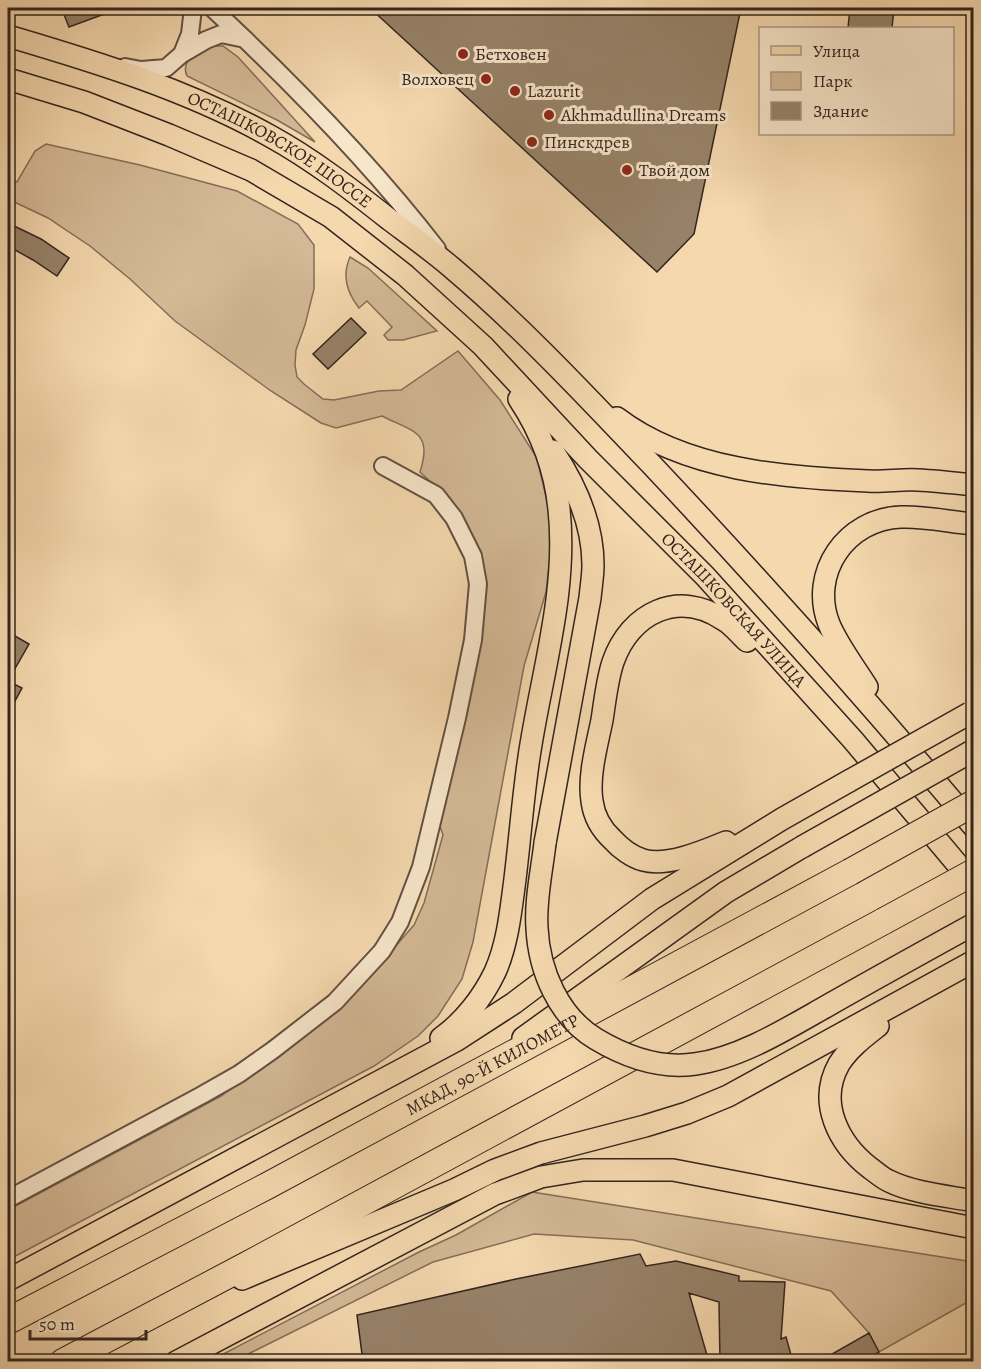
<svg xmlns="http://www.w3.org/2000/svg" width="981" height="1369" viewBox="0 0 981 1369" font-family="Alegreya,serif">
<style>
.green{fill:#d4b996;stroke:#836e5a;stroke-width:1.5}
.building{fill:#978269;stroke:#32241f;stroke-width:1.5}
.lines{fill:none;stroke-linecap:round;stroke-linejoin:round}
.minor-casing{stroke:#635143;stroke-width:20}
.major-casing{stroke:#32241f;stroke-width:24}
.highway-casing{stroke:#32241f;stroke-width:28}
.minor{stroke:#f8e6ca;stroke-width:16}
.major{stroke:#f5d8ae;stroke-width:21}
.highway{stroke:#f5d8ae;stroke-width:26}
.major-bridge-casing{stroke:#32241f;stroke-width:24;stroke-linecap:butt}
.highway-bridge-casing{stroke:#32241f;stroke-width:28;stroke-linecap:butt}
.major-bridge{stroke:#f5d8ae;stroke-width:21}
.highway-bridge{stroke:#f5d8ae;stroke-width:26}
.poi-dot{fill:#8f2418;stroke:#f8e6ca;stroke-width:2}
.labels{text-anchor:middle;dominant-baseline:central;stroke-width:6;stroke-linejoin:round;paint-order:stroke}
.poi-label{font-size:18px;fill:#32241f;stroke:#f8e6ca;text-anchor:start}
.street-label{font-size:18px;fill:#32241f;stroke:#f8e6ca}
</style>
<rect width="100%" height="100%" fill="#f5d8ae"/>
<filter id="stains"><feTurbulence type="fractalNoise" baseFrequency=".00333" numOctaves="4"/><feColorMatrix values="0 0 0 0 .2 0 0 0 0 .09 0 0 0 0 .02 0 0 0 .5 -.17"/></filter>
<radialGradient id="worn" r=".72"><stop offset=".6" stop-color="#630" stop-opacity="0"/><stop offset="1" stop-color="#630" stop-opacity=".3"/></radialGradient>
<path class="green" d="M208,46H223L238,57L315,142L277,120L187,76C180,61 197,52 208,46Z
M46,144L140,165L237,191L298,224L314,245V289L305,325L296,350L295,365L297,377L304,384L323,399L334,400L379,391L401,390L458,351L500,400L537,458L549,510L551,548L546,592L524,666L473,942L462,979L438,1016L418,1036L374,1066L8,1260V1210L221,1096L280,1052L386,957L414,925L424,903L443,835L437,818L483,575L438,489L420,472C433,432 414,432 382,416L336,428L321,423L271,391L175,321L130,279L90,246L48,218L8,199V190L12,181L17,182L35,151Z
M350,257L368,268L437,331L403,340H388L384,335L392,327L367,301L359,308C347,293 342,275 350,257Z
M532,1192L973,1262V1299L879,1352L869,1333L831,1291L633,1240L534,1234L433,1262L234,1361L208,1362L419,1252L456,1235Z"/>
<path class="building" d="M75,8H118V9L69,27L63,12Z
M370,8H741L694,234L657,272Z
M850,8H894L892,28H848Z
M8,223L41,239L69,258L57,276L33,260L8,246Z
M351,318L366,333L328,369L313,354Z
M8,632L29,644L8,681L22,688L8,714Z
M640,1254L646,1266L676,1261L739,1276V1281L785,1282L781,1339L786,1337L793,1362H720L719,1302L689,1293L709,1362H439L438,1358L416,1362H363L357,1315L516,1279Z
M869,1333L879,1352L863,1362H818Z"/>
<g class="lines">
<defs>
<path id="minor" d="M212,8C292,83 370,162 437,249
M182,54L190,34L193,8
M125,67L141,70L166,68L182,54L206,40L221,34L245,39
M8,1199L202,1095L239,1074L273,1050L335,1002L382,951L400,922L421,867L457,718L473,640L478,584L473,556L454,518L436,495L383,466"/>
<g id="major">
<path id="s1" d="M8,36C96,62 188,90 270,136C312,159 352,190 390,220C410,235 431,250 451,267C522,327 587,397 651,464C762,582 870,703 974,827"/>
<path id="s2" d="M8,79L84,102L169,135L251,170L331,217L405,275L483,346L588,459L705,576L853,740L974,884"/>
<path d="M617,418C685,470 785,478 868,481C885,482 902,479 918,480C937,481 955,483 974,485"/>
<path d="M867,687C855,668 837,644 829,624C809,573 846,519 901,517C924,516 950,522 974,524"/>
<path d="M726,842C704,851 667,867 643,860C632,857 620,848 613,840C602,830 594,817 592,801C588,776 597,745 602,720C605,701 607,680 613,662C630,613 678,589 724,620C733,625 740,635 747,641"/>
<path d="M545,843L590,598C591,587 593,576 593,565C593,524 575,484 553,451"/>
<path d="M878,1026C864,1037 849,1048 839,1064C817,1103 839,1144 870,1168C876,1172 882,1178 889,1181C913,1193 947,1196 974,1201"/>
<path d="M441,1038C464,1022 483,997 495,972C508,943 511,909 515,879C520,838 523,797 529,757C541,675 568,592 559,509C555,469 541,432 519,399"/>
<path d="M523,1038L726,892L802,847"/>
<path d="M242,1279L454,1190L495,1170L541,1153L645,1126L687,1113L728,1096L974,961"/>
<path d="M8,1280L457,1040L514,1003L652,899L782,819L849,781"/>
<path d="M176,1362L495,1194L541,1177L583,1170H673L974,1228"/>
</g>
<g id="highway">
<path id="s3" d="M8,1321L267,1186L850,872"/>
<path d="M63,1362L245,1266L884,921"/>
</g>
</defs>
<use href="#minor" class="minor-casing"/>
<use href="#major" class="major-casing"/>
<use href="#highway" class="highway-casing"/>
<use href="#minor" class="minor"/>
<use href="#major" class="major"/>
<use href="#highway" class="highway"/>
<defs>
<path id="major-bridge" d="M849,781L970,713
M545,843C542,870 535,900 537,928C539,971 559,1017 596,1039C626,1057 660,1069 695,1064C740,1058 788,1028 827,1006C876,978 925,951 974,924
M802,847L974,750"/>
<path id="highway-bridge" d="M850,872L974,803
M884,921L974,872"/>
</defs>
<use href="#major-bridge" class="major-bridge-casing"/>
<use href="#highway-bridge" class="highway-bridge-casing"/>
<use href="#major-bridge" class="major-bridge"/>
<use href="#highway-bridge" class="highway-bridge"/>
</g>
<g class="poi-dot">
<circle cx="463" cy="54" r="6"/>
<circle cx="486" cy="79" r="6"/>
<circle cx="515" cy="91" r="6"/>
<circle cx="549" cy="115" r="6"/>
<circle cx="532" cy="142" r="6"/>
<circle cx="627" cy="170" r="6"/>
</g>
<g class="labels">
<g class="poi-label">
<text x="475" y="54">Бетховен</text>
<text x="474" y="79" text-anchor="end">Волховец</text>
<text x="527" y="91">Lazurit</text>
<text x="561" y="115">Akhmadullina Dreams</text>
<text x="544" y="142">Пинскдрев</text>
<text x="639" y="170">Твой дом</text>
</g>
<g class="street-label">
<text stroke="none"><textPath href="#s1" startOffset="296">ОСТАШКОВСКОЕ ШОССЕ</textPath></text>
<text stroke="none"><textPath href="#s2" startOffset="916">ОСТАШКОВСКАЯ УЛИЦА</textPath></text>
<text stroke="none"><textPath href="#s3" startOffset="548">МКАД, 90-Й КИЛОМЕТР</textPath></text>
</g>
</g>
<rect width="981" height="1369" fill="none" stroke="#f5d8ae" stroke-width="30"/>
<rect x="9" y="9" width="963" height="1351" fill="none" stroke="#32241f" stroke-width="3"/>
<rect x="15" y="15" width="951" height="1339" fill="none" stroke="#32241f" stroke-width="1.5"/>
<rect x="759" y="27" width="195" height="108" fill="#f8e6ca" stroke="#a99886" stroke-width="1.5"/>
<rect x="771" y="46" width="30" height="9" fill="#f5d8ae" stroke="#a99886" stroke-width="1.5"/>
<text x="813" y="57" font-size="18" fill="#32241f">Улица</text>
<rect x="771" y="72" width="30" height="18" fill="#d4b996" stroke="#a99886" stroke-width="1.5"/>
<text x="813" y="87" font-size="18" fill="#32241f">Парк</text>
<rect x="771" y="102" width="30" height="18" fill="#978269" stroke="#a99886" stroke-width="1.5"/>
<text x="813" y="117" font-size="18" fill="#32241f">Здание</text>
<path d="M30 1330v9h116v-9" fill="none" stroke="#32241f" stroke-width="3"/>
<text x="39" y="1330" font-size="18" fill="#32241f" stroke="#f8e6ca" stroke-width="4.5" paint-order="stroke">50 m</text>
<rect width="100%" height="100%" filter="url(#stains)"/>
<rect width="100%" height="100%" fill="url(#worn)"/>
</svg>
